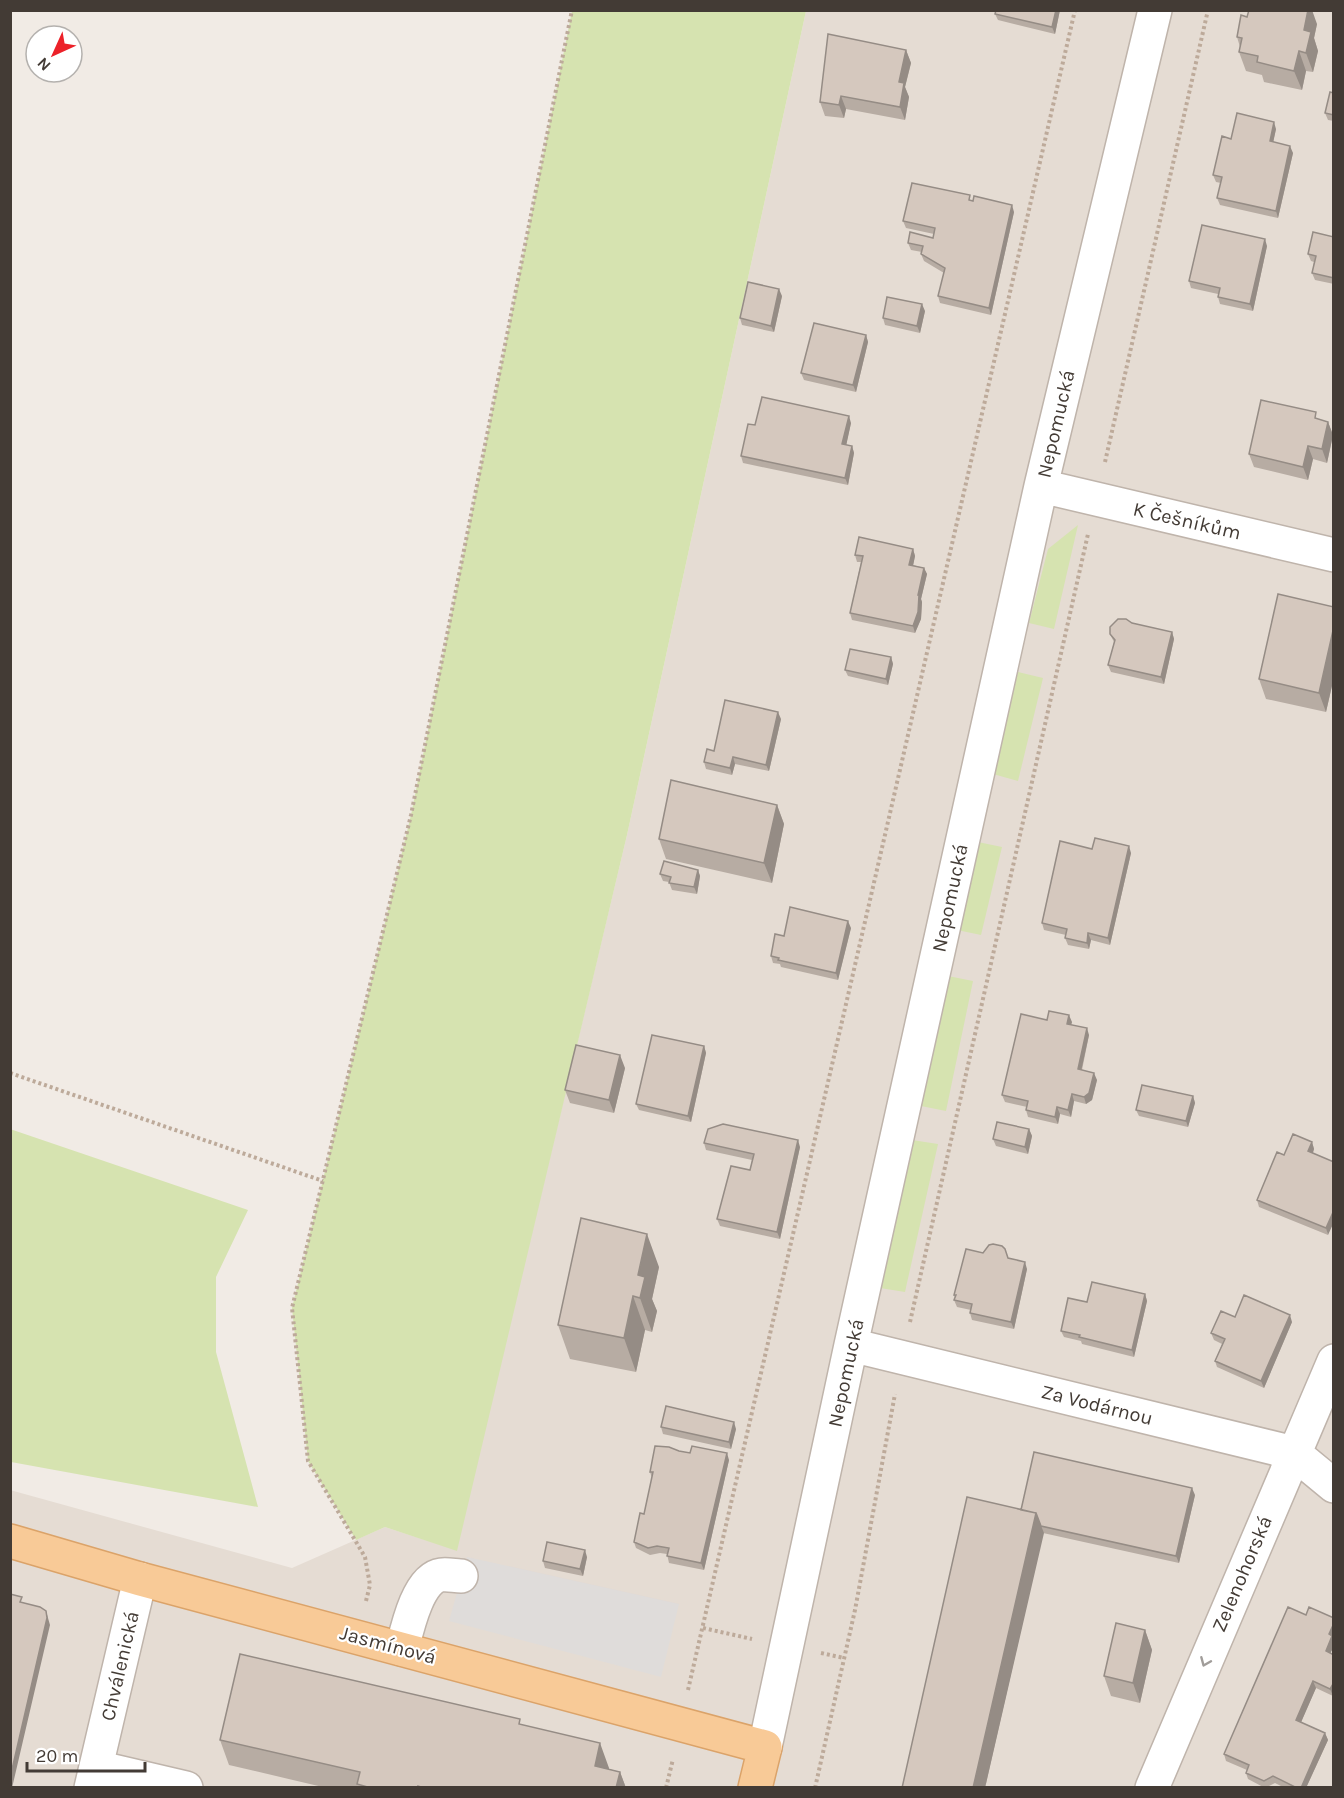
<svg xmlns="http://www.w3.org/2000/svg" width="1344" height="1798" viewBox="0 0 1344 1798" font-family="Karla,sans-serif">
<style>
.residential{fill:#e5dcd3}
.green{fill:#d6e3b0}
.parking{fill:#dfdcda}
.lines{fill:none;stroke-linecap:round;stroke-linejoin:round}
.minor-casing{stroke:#bfb4ab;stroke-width:36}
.major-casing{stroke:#dba369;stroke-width:36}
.path{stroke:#bdaa9a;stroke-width:4;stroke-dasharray:3 3;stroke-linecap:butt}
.minor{stroke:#fff;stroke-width:33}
.major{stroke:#f8ca97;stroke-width:33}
.wall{fill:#b7aca3}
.shaded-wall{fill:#958c85}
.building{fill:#d5c8be;stroke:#958c85;stroke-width:1.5}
.oneway{stroke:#a19d9a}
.labels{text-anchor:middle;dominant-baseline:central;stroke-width:4.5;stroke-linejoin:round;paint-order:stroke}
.street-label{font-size:20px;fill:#433b35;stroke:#fff}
</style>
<rect width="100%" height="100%" fill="#f1ebe5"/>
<path class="residential" d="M806,11H1333V1787H11L10,1490L292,1568L385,1527L456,1550L627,835Z"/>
<path class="green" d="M572,11H806L627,835L457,1551L385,1527L356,1540L308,1461L292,1308L411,815Z
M1078,525L1054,629L1029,623L1048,549Z
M1018,672L1043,678L1018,781L993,774Z
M978,842L1002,847L981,935L957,930Z
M948,976L973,981L946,1111L921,1106Z
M10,1129L248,1210L216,1277V1352L258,1507L11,1462Z
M912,1140L938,1144L905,1292L880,1288Z"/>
<path class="parking" d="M467,1557L679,1604L661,1677L449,1621Z"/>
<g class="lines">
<defs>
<path id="minor" d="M1041,486L1334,555
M851,1345L1294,1453L1334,1486
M402,1649C407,1629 418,1578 441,1575C448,1574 455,1576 461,1576
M765,1747L851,1345L1041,486L1155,10
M96,1767L186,1788
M91,1788L140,1579
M1152,1788L1334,1361"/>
<path id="major" d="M10,1541L140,1579L765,1747L755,1788"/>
</defs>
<use href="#minor" class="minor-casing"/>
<use href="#major" class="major-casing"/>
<path class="path" d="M1105,462L1208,10
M10,1073L323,1181
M910,1322L1088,534
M366,1601L370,1585L365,1557L308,1461L292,1308L411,815L572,10
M703,1628L752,1639
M821,1653L844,1658
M688,1690L1075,10
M666,1788L673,1759
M815,1788L855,1610L895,1394"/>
<use href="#minor" class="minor"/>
<use href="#major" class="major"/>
</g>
<path class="wall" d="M1060,10L1055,34L998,20L995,14Z
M1247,17L1317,24L1314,38L1318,51L1313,72L1306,71L1302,90L1264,82L1262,75L1246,71L1239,52L1240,47L1237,37Z
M906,50L911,63L905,87L909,97L905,120L846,109L844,118L825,116L820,102Z
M1334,93V121L1328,120L1325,113Z
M1276,129L1273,142L1293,153L1278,218L1220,205L1217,198L1221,183L1216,182L1213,175L1231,139Z
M972,201L1014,212L991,315L940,303L938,296L944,273L924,261L921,254L922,252L911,250L908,243L933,238L934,234L906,228L903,221Z
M1334,237V284L1315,280L1312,273L1314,262L1311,261L1308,254Z
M1267,246L1253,311L1220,304L1218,297V294L1191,288L1189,281Z
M782,296L774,332L742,325L740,318Z
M925,311L920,333L885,325L883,318Z
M866,335L868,342L856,392L804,380L801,373Z
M1318,419L1328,422L1333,435L1327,463L1313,459L1308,480L1254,467L1249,454Z
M851,423L846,445L852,446L854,453L848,485L743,463L741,456L755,425Z
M913,549L915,556L913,565L924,568L927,574L921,599L922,602L921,619L915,633L852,620L850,613L861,562H857L855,555Z
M1334,607V677L1326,712L1266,699L1259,679Z
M1172,632L1174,639L1164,684L1111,672L1108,665L1114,642L1110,634Z
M891,657L893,664L888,685L848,676L845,670Z
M781,719L769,771L735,764L732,775L706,769L704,762L714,751Z
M777,805L784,824L772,883L666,859L659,839Z
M1092,849L1131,853L1110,945L1091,940L1089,949L1068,945L1065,938L1066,935L1044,930L1042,923Z
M698,870L700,876L697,894L672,890L669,882L663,881L660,874Z
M851,928L838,980L781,967L780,964L773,963L771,956L784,936Z
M1047,1020L1072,1022L1071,1025L1089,1035L1082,1070L1097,1080L1092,1100L1086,1104L1074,1101L1071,1117L1060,1114L1058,1124L1028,1117L1026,1110L1027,1107L1005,1102L1002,1095Z
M704,1046L706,1053L691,1122L639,1110L636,1104Z
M625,1068L614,1113L570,1103L565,1090Z
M1193,1096L1195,1103L1188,1127L1139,1116L1136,1110Z
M1029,1129L1032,1136L1028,1154L996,1146L993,1139Z
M1312,1142L1314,1149L1313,1153L1328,1235L1259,1207L1257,1200L1284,1155Z
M704,1143L800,1147L780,1239L720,1226L717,1219L750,1170L752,1160L706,1150Z
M1009,1259L1027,1269L1014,1329L972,1320L970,1313L971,1310L957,1307L954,1300L955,1298L954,1295Z
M659,1267L652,1299L657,1311L652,1332L645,1330L636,1372L570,1359L558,1325Z
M1145,1294L1147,1301L1134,1357L1082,1344L1081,1341L1064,1337L1061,1331L1087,1302Z
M1235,1317L1292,1322L1264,1388L1217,1367L1215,1361L1222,1344L1214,1340L1211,1333Z
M661,1427L736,1429L731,1449L663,1434Z
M679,1451L729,1460L704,1570L669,1563L667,1554L660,1553L650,1555L636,1548L634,1542L644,1514L652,1478L650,1472Z
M1195,1495L1179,1563L1043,1533L985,1788L1021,1510Z
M587,1557L583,1576L545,1568L543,1561Z
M1306,1615L1334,1618V1646L1330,1653L1334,1655V1694L1333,1696L1316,1688L1301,1722L1325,1733L1328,1740L1306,1788H1285L1275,1783L1265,1788L1248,1779L1246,1773L1247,1770L1226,1761L1224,1754Z
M1145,1630L1152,1650L1140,1703L1111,1696L1104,1676Z
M522,1725L609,1768V1769L620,1772L626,1788H327L229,1765L220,1740Z"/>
<path class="shaded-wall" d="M1056,10H1060L1055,34L1052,27Z
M1308,10H1312L1317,24L1314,38L1318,51L1313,72L1306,53L1304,30Z
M906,50L911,63L905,87L909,97L905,120L900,107L899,82Z
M1299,51L1306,71L1302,90L1294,71Z
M841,96L846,109L844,118L839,105Z
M1274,122L1276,129L1272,148L1270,141Z
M1290,146L1293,153L1278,218L1276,211Z
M1012,205L1014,212L991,315L989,308Z
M1265,239L1267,246L1253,311L1250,304Z
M779,289L782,296L774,332L771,326Z
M922,304L925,311L920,333L917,326Z
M866,335L868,342L856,392L853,385Z
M849,416L851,423L845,451L842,444Z
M1328,422L1333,435L1327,463L1322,449Z
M852,446L854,453L848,485L845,478Z
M1308,446L1313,459L1308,480L1303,467Z
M913,549L915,556L912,571L909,565Z
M924,568L927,574L921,599L922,602L921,619L915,633L913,626L918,595Z
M1334,626V677L1326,712L1319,693Z
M1172,632L1174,639L1164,684L1161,677Z
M891,657L893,664L888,685L886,679Z
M778,712L781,719L769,771L766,765Z
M733,757L735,764L732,775L730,768Z
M777,805L784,824L772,883L764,863Z
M1129,846L1131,853L1110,945L1108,938Z
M698,870L700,876L697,894L694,887Z
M848,921L851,928L838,980L836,973Z
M1088,933L1091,940L1089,949L1087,943Z
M1069,1015L1072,1022L1069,1031L1067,1024Z
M1087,1028L1089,1035L1080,1076L1078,1069Z
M704,1046L706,1053L691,1122L688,1116Z
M620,1055L625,1068L614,1113L609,1100Z
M1094,1073L1097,1080L1092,1100L1086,1104L1084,1097Z
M1072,1094L1074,1101L1071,1117L1068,1110Z
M1193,1096L1195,1103L1188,1127L1186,1121Z
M1057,1107L1060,1114L1058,1124L1055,1117Z
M1029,1129L1032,1136L1028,1154L1025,1147Z
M798,1140L800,1147L780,1239L777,1232Z
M1312,1142L1314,1149L1311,1158L1308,1151Z
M1334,1210V1222L1328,1235L1326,1228Z
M647,1234L659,1267L652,1299L657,1311L652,1332L640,1298L638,1275Z
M1025,1262L1027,1269L1014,1329L1011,1322Z
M1145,1294L1147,1301L1134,1357L1132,1350Z
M633,1296L645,1330L636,1372L624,1338Z
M1290,1315L1292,1322L1264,1388L1261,1381Z
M734,1422L736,1429L731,1449L729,1442Z
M727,1453L729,1460L704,1570L701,1563Z
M1192,1488L1195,1495L1179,1563L1176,1556Z
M1036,1513L1044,1533L985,1788H973Z
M585,1550L587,1557L583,1576L580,1569Z
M46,1611L50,1625L12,1788H10V1778Z
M1334,1623V1646L1328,1658L1326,1651L1329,1634Z
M1145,1630L1152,1650L1140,1703L1133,1683Z
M1313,1681L1316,1688L1299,1727L1296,1720Z
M1334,1682V1694L1333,1696L1330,1689Z
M1325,1733L1328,1740L1306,1788H1301Z
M600,1743L609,1768L605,1788L595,1766Z
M620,1772L626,1788H616Z"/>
<path class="building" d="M996,10H1056L1052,27L995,14Z
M1249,10H1308L1304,30L1311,32L1306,53L1299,51L1294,71L1257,62L1258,56L1239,52L1242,38L1237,37L1241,15L1247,17Z
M828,34L906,50L899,82L904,83L900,107L841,96L839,105L820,102Z
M1330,92L1334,93V115L1325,113Z
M1237,113L1274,122L1270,141L1290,146L1276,211L1217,198L1222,177L1213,175L1222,136L1231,139Z
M912,183L970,195L969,200L973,201L974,196L1012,205L989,308L938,296L945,268L921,254L923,246L908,243L910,232L933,238L935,228L903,221Z
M1202,225L1265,239L1250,304L1218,297L1220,288L1189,281Z
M1313,232L1334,237V278L1312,273L1316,256L1308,254Z
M748,282L779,289L771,326L740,318Z
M887,297L922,304L917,326L883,318Z
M814,323L866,335L853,385L801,373Z
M762,397L849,416L842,444L852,446L845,478L741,456L748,424L755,425Z
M1261,400L1316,412L1315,418L1328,422L1322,449L1308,446L1303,467L1249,454Z
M859,537L913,549L909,565L924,568L918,595H919L918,612L913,626L850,613L863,556L855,555Z
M1278,594L1334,607V626L1319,693L1259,679Z
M1118,619H1126L1132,623L1172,632L1161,677L1108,665L1115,640L1110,634V627Z
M850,649L891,657L886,679L845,670Z
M725,700L778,712L766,765L733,757L730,768L704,762L707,749L714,751Z
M671,780L777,805L764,863L659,839Z
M1095,838L1129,846L1108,938L1088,933L1087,943L1065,938L1067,929L1042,923L1060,841L1092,849Z
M664,861L698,870L694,887L669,883L671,877L660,874Z
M790,907L848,921L836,973L778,960L779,958L771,956L775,934L784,936Z
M1049,1011L1069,1015L1067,1024L1087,1028L1078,1069L1094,1073L1089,1093L1084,1097L1072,1094L1068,1110L1057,1107L1055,1117L1026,1110L1028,1101L1002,1095L1021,1014L1047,1020Z
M652,1035L704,1046L688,1116L636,1104Z
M576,1045L620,1055L609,1100L565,1090Z
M1142,1085L1193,1096L1186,1121L1136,1110Z
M997,1122L1029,1129L1025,1147L993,1139Z
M723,1124L798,1140L777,1232L717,1219L731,1166L750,1170L754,1154L704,1143L708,1129Z
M1293,1134L1312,1142L1308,1151L1334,1162V1210L1326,1228L1257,1200L1277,1152L1284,1155Z
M581,1218L647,1234L638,1275L645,1277L640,1298L633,1296L624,1338L558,1325Z
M993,1244L1002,1246L1005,1249L1008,1258L1025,1262L1011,1322L970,1313L972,1304L954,1300L956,1295H954L966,1249L983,1253L989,1245Z
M1092,1282L1145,1294L1132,1350L1079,1337L1080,1335L1061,1331L1068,1298L1087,1302Z
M1244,1295L1290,1315L1261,1381L1215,1361L1225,1339L1211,1333L1221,1311L1235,1317Z
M666,1406L734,1422L729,1442L661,1427Z
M655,1446L669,1447L679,1451L690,1453L692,1446L727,1453L701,1563L667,1556L669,1548L657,1546L648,1548L634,1542L640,1513L644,1514L653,1472H650Z
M1034,1452L1192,1488L1176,1556L1041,1526L1036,1513L1021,1510Z
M967,1497L1036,1513L973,1788H902Z
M547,1542L585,1550L580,1569L543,1561Z
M10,1594L22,1597L20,1602L40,1607L46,1611L47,1618L10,1778Z
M1288,1607L1306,1615L1309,1607L1334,1618V1623L1329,1634L1332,1636L1326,1651L1334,1655V1682L1330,1689L1313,1681L1296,1720L1325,1733L1301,1788H1297L1273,1776L1264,1781L1246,1773L1249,1765L1224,1754Z
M1116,1623L1145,1630L1133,1683L1104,1676Z
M240,1654L520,1719L519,1724L600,1743L595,1766L620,1772L616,1788H424L418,1786V1788H371L357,1784L360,1772L220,1740Z"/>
<defs><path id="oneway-chevron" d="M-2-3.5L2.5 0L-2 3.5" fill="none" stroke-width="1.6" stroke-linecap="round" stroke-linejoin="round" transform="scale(1.5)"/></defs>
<use class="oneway" href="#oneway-chevron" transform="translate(1205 1662) rotate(113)"/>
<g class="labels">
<g class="street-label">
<text transform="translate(1056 424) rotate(-77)">Nepomucká</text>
<text transform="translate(1187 521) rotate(13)">K Češníkům</text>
<text transform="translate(950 898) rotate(-78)">Nepomucká</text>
<text transform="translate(846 1373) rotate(-78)">Nepomucká</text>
<text transform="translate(1097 1405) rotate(14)">Za Vodárnou</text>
<text transform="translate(1242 1574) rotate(-67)">Zelenohorská</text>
<text transform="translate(388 1645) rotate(15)">Jasmínová</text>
<text transform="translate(120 1666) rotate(-77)">Chválenická</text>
</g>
</g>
<rect width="1344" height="1798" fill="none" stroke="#433b35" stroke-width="24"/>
<g transform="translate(54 54) rotate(225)"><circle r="28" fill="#ffffff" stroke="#b4b1ae" stroke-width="1.5"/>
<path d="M0-4.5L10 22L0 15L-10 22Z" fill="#ec2129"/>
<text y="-9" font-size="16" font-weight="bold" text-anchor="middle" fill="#433b35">N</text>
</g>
<path d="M27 1762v9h118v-9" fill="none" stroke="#433b35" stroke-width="3"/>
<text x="36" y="1762" font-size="18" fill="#433b35" stroke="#ffffff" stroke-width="4.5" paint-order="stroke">20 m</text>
</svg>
